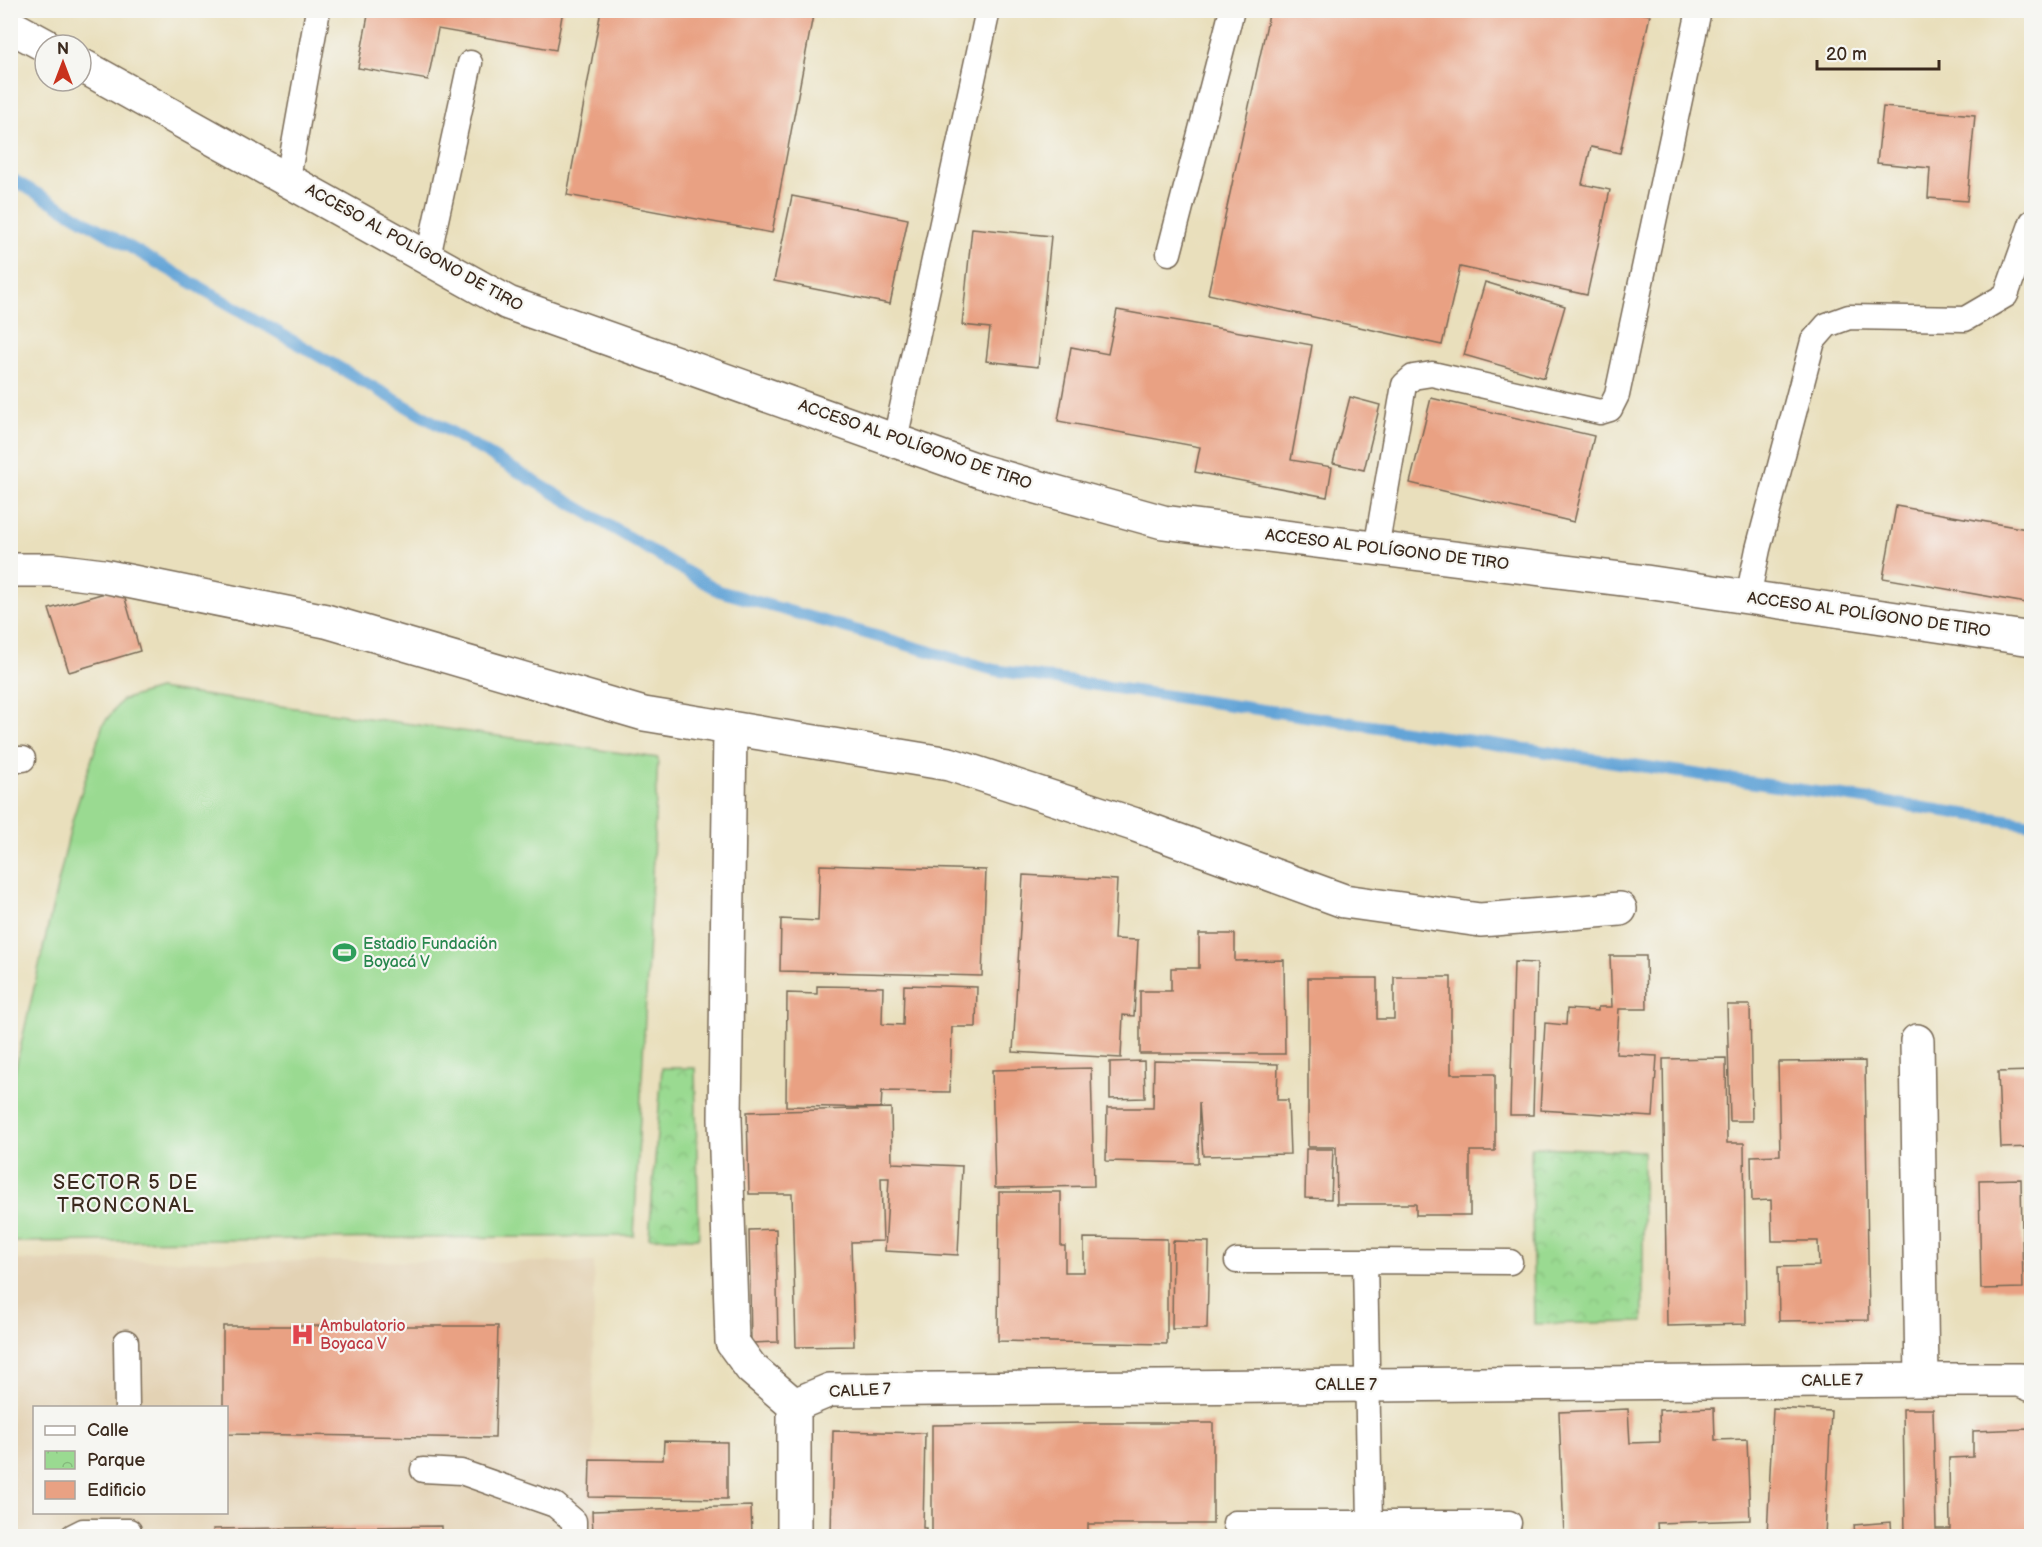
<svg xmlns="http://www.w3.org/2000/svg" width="2042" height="1547" viewBox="0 0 2042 1547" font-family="'Balsamiq Sans',sans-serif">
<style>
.built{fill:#e3d2b4;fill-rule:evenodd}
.green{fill:#9ada91;stroke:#6a8258;stroke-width:1.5}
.park{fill:url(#park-crowns);stroke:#6a8258;stroke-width:1.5}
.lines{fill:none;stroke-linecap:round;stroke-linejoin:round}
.stream{stroke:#64a4d7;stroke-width:12}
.building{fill:#e9a183}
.service-casing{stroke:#786955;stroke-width:27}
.minor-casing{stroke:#786955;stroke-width:36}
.service{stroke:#fff;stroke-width:24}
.minor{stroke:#fff;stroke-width:33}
.labels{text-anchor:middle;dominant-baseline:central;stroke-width:4.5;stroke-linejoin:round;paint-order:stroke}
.street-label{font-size:16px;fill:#3b2a1e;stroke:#f6f6f2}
.leisure-label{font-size:16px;fill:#27864d;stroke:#f6f6f2;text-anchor:start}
.health-label{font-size:16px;fill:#be3a42;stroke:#f6f6f2;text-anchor:start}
.quarter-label{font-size:20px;letter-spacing:1.5px;fill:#3b2a1e;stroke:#f6f6f2}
</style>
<defs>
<pattern id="park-crowns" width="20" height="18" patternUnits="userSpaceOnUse" patternTransform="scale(1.5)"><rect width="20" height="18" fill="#9ada91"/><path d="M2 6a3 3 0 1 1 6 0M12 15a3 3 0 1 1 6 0" fill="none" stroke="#86bb7d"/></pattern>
</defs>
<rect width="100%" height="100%" fill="#f6f6f2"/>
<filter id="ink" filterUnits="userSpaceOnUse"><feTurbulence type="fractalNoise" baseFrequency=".0167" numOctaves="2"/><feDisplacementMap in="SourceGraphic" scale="12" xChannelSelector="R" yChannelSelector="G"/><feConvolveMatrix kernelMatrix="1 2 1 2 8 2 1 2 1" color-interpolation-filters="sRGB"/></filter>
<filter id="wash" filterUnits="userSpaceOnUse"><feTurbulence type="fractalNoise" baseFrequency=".008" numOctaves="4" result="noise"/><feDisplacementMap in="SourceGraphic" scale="24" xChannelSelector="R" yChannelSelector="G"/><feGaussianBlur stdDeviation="1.35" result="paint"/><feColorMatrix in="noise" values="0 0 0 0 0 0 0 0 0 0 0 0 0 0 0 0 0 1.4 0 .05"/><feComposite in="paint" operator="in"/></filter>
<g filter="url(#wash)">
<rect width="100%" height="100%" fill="#e9dfbc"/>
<path class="built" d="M11,1260L594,1262L593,1536H11ZM34,1408H226V1512H34Z"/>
<path class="green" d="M158,689L658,758L634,1236L11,1242V1088L73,818L103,724L122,700Z"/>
<path class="park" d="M662,1068H695L699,1238H649Z
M1531,1147L1643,1151V1322L1534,1324Z"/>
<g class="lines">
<path class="stream" d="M10,178L463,439L719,591L994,670L2032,824"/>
</g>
<g id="blocks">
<path class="building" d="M369,10H563L556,50L438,29L428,80L358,68Z
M601,10H814L772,233L567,195Z
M1270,10H1627L1650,15L1620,153L1591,147L1582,184L1610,190L1587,295L1460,267L1442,345L1208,294Z
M1883,107L1975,115L1967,201L1928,198L1930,168L1877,163Z
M792,196L908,219L890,304L774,281Z
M972,228L1051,236L1038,367L986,361L990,328L962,325Z
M1485,282L1565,306L1544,378L1464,355Z
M1117,310L1312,345L1291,460L1332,467L1327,497L1195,472L1200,447L1058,421L1071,347L1108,354Z
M1350,397L1380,405L1364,470L1333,463Z
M1431,398L1594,436L1574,522L1410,483Z
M1896,506L2032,530V604L1883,578Z
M122,588L140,651L69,672L49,609Z
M820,865L986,870L982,976L780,971L781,919L818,921Z
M1023,875L1117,880L1114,939L1138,940L1134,1016L1123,1015L1121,1058L1013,1052Z
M1199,934H1235V961L1284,960L1285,1054H1140V991H1171V968H1199Z
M1610,956H1646L1647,1009H1619L1616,1054L1657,1056L1653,1117L1540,1110L1545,1023L1566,1025L1567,1009L1598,1011V1007H1612Z
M1514,962L1537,963L1533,1115H1510Z
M1394,977H1451V1074H1495V1151H1470V1215H1416V1204H1337L1336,1147H1308V978H1377V1019H1394Z
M904,985L977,987L976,1027H952L950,1092L882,1091L881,1108L786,1106L787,993L817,994V986L883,987L882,1024L903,1025Z
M1727,1005H1750L1752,1121H1730Z
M1726,1058L1727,1143H1744L1746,1324L1667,1326L1663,1059Z
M1144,1061L1145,1098L1110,1099V1062Z
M1154,1061L1278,1064L1277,1100H1288L1290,1154L1203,1156L1199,1102L1198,1163L1106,1161L1107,1108H1153Z
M1865,1061L1869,1320L1779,1321L1778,1267L1819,1266L1818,1241H1772L1771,1200L1752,1201L1751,1156L1780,1155L1778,1062Z
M1091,1068L1094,1186L995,1188L992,1070Z
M2032,1071V1147L2001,1148L1998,1072Z
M891,1108L892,1163L962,1166L958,1255L885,1251L889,1178H881L883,1241L851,1242L854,1346L796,1347L792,1194H749L747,1112Z
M1306,1149H1333L1331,1199L1305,1198Z
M2021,1179L2023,1288L1981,1289L1979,1180Z
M999,1192H1061V1246H1065V1272H1084V1238L1167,1239V1344L998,1341Z
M776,1229L778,1342L751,1343L749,1230Z
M1173,1241L1209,1242L1207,1329H1172Z
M2026,1241H2032V1266L2025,1265Z
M223,1326H498L495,1438L226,1434V1408H223Z
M1714,1408L1715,1440L1747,1439L1750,1520L1657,1523L1658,1536H1564L1559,1412L1628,1409L1630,1443L1660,1442L1659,1410Z
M1773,1408L1831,1411L1825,1536H1767Z
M1903,1409H1933L1936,1529H1950L1949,1458L1973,1457V1431L2028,1429L2030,1536H1905Z
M1088,1423H1213V1524H1088V1536H932V1425Z
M833,1431L925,1433L923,1528H926V1536H831Z
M664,1441L727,1442V1499L589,1497L590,1459L663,1460Z
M751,1506L752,1536H593L592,1511Z
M1891,1522L1892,1536H1855L1854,1525Z
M442,1526V1536H214L213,1529Z"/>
</g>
</g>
<g filter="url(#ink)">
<use href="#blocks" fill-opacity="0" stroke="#786955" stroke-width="1.5"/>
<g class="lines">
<defs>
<path id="service" d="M288,178L318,10
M1169,253L1232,10
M428,257L470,63
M895,440L988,10
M1376,549L1404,385L1413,377L1432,374L1600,412L1610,409L1617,395L1699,10
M1748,597L1758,549L1813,341L1827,325L1849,317L1965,319L2006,295L2032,222
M10,759H23
M1237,1261H1365
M126,1342L127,1408
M423,1470L461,1472L555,1505L574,1521V1536
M1235,1523H1509
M1370,1523L1365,1261L1510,1262
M73,1536L83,1531H129V1536"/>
<path id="minor" d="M10,26L45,45
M81,65L508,303L980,471L1163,522L1646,582L2032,639
M10,570H54L103,576L326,621L644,714L949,764L1133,824L1344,901L1480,920L1620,909
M730,728L725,1119L732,1342L751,1368L794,1405
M1917,1041L1922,1380
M794,1536V1405L830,1390L1922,1380H2020L2032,1385"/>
</defs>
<use href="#service" class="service-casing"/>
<use href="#minor" class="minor-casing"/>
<use href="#service" class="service"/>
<use href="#minor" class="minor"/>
</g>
</g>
<defs>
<symbol id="stadium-bare" viewBox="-9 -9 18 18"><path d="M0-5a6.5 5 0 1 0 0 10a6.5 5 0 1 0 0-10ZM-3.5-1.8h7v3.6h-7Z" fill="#2e9e5b" stroke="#f6f6f2" stroke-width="2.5" paint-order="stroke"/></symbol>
<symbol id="hospital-bare" viewBox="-9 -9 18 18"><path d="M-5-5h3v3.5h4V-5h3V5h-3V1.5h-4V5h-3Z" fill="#e0444e" stroke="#f6f6f2" stroke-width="2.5" paint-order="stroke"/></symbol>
</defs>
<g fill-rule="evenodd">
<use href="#stadium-bare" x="328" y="936" width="33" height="33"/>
<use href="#hospital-bare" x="286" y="1318" width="33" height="33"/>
</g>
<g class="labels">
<g class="street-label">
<text transform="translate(414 248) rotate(29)">ACCESO AL POLÍGONO DE TIRO</text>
<text transform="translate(915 445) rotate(19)">ACCESO AL POLÍGONO DE TIRO</text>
<text transform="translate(1387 550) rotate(7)">ACCESO AL POLÍGONO DE TIRO</text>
<text transform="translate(1869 615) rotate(8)">ACCESO AL POLÍGONO DE TIRO</text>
<text transform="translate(1832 1381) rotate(-1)">CALLE 7</text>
<text x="1346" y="1385">CALLE 7</text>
<text transform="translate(860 1391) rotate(-3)">CALLE 7</text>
</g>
<g class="leisure-label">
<text x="363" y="944">Estadio Fundación<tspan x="363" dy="18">Boyacá V</tspan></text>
</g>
<g class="health-label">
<text x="320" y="1326">Ambulatorio<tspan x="320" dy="18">Boyaca V</tspan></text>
</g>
<g class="quarter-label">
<text x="126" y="1183">SECTOR 5 DE<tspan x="126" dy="23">TRONCONAL</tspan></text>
</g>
</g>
<rect width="2042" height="1547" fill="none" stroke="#f6f6f2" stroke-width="36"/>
<rect x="33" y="1406" width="195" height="108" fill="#f6f6f2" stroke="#aba49d" stroke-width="1.5"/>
<rect x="45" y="1426" width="30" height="9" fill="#ffffff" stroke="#aba49d" stroke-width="1.5"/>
<text x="87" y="1436" font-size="18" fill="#3b2a1e">Calle</text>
<rect x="45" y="1451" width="30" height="18" fill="url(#park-crowns)" stroke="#aba49d" stroke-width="1.5"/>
<text x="87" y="1466" font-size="18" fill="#3b2a1e">Parque</text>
<rect x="45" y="1481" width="30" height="18" fill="#e9a183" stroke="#aba49d" stroke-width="1.5"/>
<text x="87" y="1496" font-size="18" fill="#3b2a1e">Edificio</text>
<g transform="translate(63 63)"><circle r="28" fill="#f6f6f2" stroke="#aba49d" stroke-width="1.5"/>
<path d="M0-4.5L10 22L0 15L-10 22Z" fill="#c8321e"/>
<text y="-9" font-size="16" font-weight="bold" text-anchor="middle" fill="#3b2a1e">N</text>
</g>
<path d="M1817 60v9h122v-9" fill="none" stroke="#3b2a1e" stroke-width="3"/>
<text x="1826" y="60" font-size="18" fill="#3b2a1e" stroke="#f6f6f2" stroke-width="4.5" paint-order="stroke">20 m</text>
</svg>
